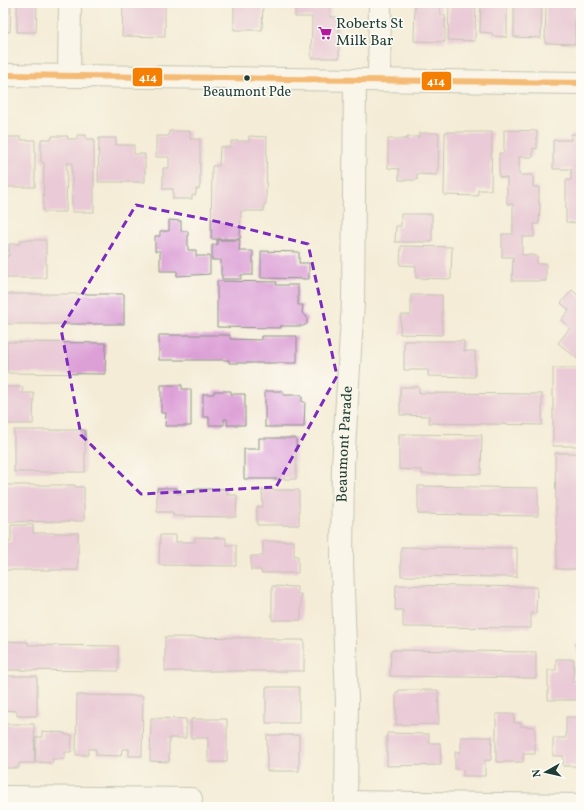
<svg xmlns="http://www.w3.org/2000/svg" width="584" height="810" viewBox="0 0 584 810" font-family="Vollkorn,serif">
<style>
.building{fill:#dc9fd6}
.lines{fill:none;stroke-linecap:round;stroke-linejoin:round}
.street-casing{stroke:#8a9486;stroke-width:24}
.secondary-casing{stroke:#8a9486;stroke-width:24}
.street{stroke:#fff;stroke-width:22}
.secondary{stroke:#fff;stroke-width:22}
.bus-1-casing{stroke:#fdfcf7;stroke-width:9}
.bus-1{stroke:#f47f03;stroke-width:6}
.marked{fill:none;stroke:#7b2cbf;stroke-width:3;stroke-dasharray:8 5;stroke-linejoin:round}
.bus-dot{fill:#1f3d34;stroke:#fdfcf7;stroke-width:1.5}
.labels{text-anchor:middle;dominant-baseline:central;stroke-width:3;stroke-linejoin:round;paint-order:stroke}
.bus-label{font-size:14px;fill:#1f3d34;stroke:#fdfcf7}
.poi-label{font-size:15px;fill:#1f3d34;stroke:#fdfcf7;text-anchor:start}
.street-label{font-size:15px;fill:#1f3d34;stroke:#fdfcf7}
.line-badge{stroke:#fdfcf7;stroke-width:1.5}
.badge-label{font-size:11px;text-anchor:middle;font-weight:bold;fill:#fff}
</style>
<rect width="100%" height="100%" fill="#fdfcf7"/>
<filter id="ink" filterUnits="userSpaceOnUse"><feTurbulence type="fractalNoise" baseFrequency=".025" numOctaves="2"/><feDisplacementMap in="SourceGraphic" scale="8" xChannelSelector="R" yChannelSelector="G"/><feConvolveMatrix kernelMatrix="1 2 1 2 8 2 1 2 1" color-interpolation-filters="sRGB"/></filter>
<filter id="wash" filterUnits="userSpaceOnUse"><feTurbulence type="fractalNoise" baseFrequency=".012" numOctaves="4" result="noise"/><feDisplacementMap in="SourceGraphic" scale="16" xChannelSelector="R" yChannelSelector="G"/><feGaussianBlur stdDeviation="0.9" result="paint"/><feColorMatrix in="noise" values="0 0 0 0 0 0 0 0 0 0 0 0 0 0 0 0 0 1.4 0 .05"/><feComposite in="paint" operator="in"/></filter>
<g filter="url(#wash)">
<rect width="100%" height="100%" fill="#f4ecd7"/>
<g id="blocks">
<path class="building" d="M3,3H11L10,32L3,31Z
M17,3H37L36,32H17Z
M123,3L165,4V37L122,36Z
M234,3H263L262,30H234Z
M295,3H331L330,17H339V58H311L312,17H295Z
M415,3H441L440,14L445,15V42L414,41Z
M449,3H476L475,41L448,40Z
M481,3H507V37L493,36L492,33L480,32Z
M514,3H542L541,38L514,37Z
M546,3H575V44L545,43Z
M504,130L537,131V149L533,148V157H519V175H533V187H539V204H540L539,224H534V237H522V255H533V256H537V264H546V281H512L513,257H502V234H513V204H507V178L499,177V153H504Z
M169,131H190V139H200V185L199,189H196V195H192V199H173V189H163V168H169V157H156V136H169Z
M445,132H492L491,190H478V196L444,195Z
M419,133H439L438,169H437V175L417,174V180H399V169L388,168V139H407V137H419Z
M571,134H581V223L566,222V180H571V169H553V140H571Z
M77,135H86V139H94V212H72V163H67L66,212H43L44,163L41,162V139H52V136H68L67,139H77Z
M249,136L267,137L266,204H264V211H241L240,239H211L212,166H219L220,147H231V141H249Z
M3,137H21V140H35V187H3Z
M99,138H116V145H134V154H145V182H98Z
M401,214H432V242H395L396,226H401Z
M169,220L181,221V231H188V250H196V256H210V274L177,276V271H160V251H155V236H160V231H169Z
M20,240H46V278H6V256H9V244H20Z
M217,240H240L239,251H253V275H241V279H222V275H221V260H212V245H217Z
M401,246L452,247L451,279L416,278V266L400,265Z
M261,251L299,252V263H309V279L261,278Z
M217,281L277,282L276,285H298V305H303L302,313L307,317V324L303,326H280L281,328L217,327Z
M572,290L581,298V324L579,326L581,328V358L579,360L558,343L570,328L561,320L569,310L561,303Z
M5,294H124V324H5Z
M411,295H442V335L400,334L401,315H411Z
M159,335H230V339L261,340V336H297V363H229V360H159Z
M404,341H464V351H475V377L428,376V370H404Z
M7,342L106,343L105,374L7,373Z
M553,368H579V372H581V391H579L581,446H553Z
M161,385H182V389H191V426H165L166,413H161Z
M3,387H23L22,393H34L33,424H3Z
M400,387H419V393L542,394V425L429,423V416L400,415Z
M214,391H231V394H245V425H227V419H224V425H209V417H203V394H214Z
M265,391H283V395H302V402H305L304,427H265Z
M14,430H85V472H14Z
M399,434L482,435L481,474H422V470L399,469Z
M259,438H296V479H244V449H259Z
M555,453H581V569H557Z
M6,485H75V487H84V521L3,522V498H6Z
M418,486L538,488V516L418,514Z
M157,488H177V494H195V489H227V495H237L236,517L173,516V512H157Z
M262,490H299V525H257V507H263Z
M11,525H33V533H78V570H3V542H11Z
M160,535H176V542H195V537L226,538V545H236V566L159,565Z
M263,541H294V556H298V573H261V570H251V556H263Z
M401,547L517,548V577L401,576Z
M396,585L537,587L536,613H531V628L403,627V610H395Z
M272,586L297,587V594H301V620H272Z
M165,637L276,638V640H304V671H165Z
M581,639V660L575,644Z
M3,641L28,642V645L118,646V671L3,670Z
M391,650L536,652V678L390,676Z
M556,659H574L573,682H580L579,696H577V700H548V670H556Z
M3,676H37V716H17V711L3,710Z
M266,687H299V723H266Z
M399,690H438L439,724L396,725V692H399Z
M77,695L143,696L142,756H129V749H122L121,756L96,755V749H88V755H76Z
M496,714H514V723H521V726L535,727V754H523V762H496Z
M566,717H581V766H563V756H553V738H566Z
M151,718L186,719V738H169V762L150,761Z
M191,719H227V762H208V738H191Z
M3,724H34L35,763H19L18,768H3Z
M42,731L65,733V735H72L71,752H65V759H52L53,763L35,762L36,737H42Z
M387,733L429,734V743H440L441,765L387,766Z
M267,735H299V771H267Z
M461,737H492L491,760H485V776H463V770L455,769V752H461Z"/>
</g>
</g>
<g filter="url(#ink)">
<use href="#blocks" fill-opacity="0" stroke="#8a9486" stroke-width="1"/>
<g class="lines">
<defs>
<g id="street">
<path d="M69,76L70,3"/>
<path d="M379,80L380,3"/>
<path d="M3,797L191,799"/>
<path d="M346,802L581,805"/>
<path id="s1" d="M346,807L347,702L342,562L343,465L353,302L355,81"/>
</g>
<path id="secondary" d="M3,75L581,83"/>
</defs>
<use href="#street" class="street-casing"/>
<use href="#secondary" class="secondary-casing"/>
<use href="#street" class="street"/>
<use href="#secondary" class="secondary"/>
<defs>
<path id="bus-1" d="M3,75L581,83"/>
</defs>
<use href="#bus-1" class="bus-1-casing"/>
<use href="#bus-1" class="bus-1"/>
</g>
</g>
<path d="M0 0H584V810H0ZM136,205L224,223L308,244L337,376L276,487L141,494L81,435L61,329Z" fill="#f4ecd7" fill-opacity=".55" fill-rule="evenodd"/>
<path class="marked" d="M136,205L224,223L308,244L337,376L276,487L141,494L81,435L61,329Z"/>
<defs>
<symbol id="supermarket-bare" viewBox="-9 -9 18 18"><path d="M-6-5.5h2.5l.6 2H6L4.5 2H-2.5L-4.4-4H-6ZM-1.5 3.2a1.3 1.3 0 1 0 .1 0ZM3 3.2a1.3 1.3 0 1 0 .1 0Z" fill="#b5179e" stroke="#fdfcf7" stroke-width="2.5" paint-order="stroke"/></symbol>
</defs>
<g fill-rule="evenodd">
<use href="#supermarket-bare" x="315" y="23" width="20" height="20"/>
</g>
<circle class="bus-dot" cx="247" cy="78" r="3.5"/>
<g class="labels">
<g class="bus-label">
<text x="247" y="92">Beaumont Pde</text>
</g>
<g class="poi-label">
<text x="336" y="24">Roberts St<tspan x="336" dy="17">Milk Bar</tspan></text>
</g>
<g class="street-label">
<text stroke="none"><textPath href="#s1" startOffset="363">Beaumont Parade</textPath></text>
</g>
</g>
<g class="line-badge">
<rect x="132" y="67" width="31" height="20" rx="4" fill="#f47f03"/>
<rect x="421" y="71" width="31" height="20" rx="4" fill="#f47f03"/>
</g>
<g class="badge-label">
<text x="148" y="81">414</text>
<text x="436" y="85">414</text>
</g>
<rect width="584" height="810" fill="none" stroke="#fdfcf7" stroke-width="16"/>
<g transform="translate(546 772) rotate(262)" stroke="#fdfcf7" stroke-width="3" paint-order="stroke">
<path d="M0-3L7 15L0 10L-7 15Z" fill="#1f3d34"/>
<text y="-6" font-size="11" font-weight="bold" text-anchor="middle" fill="#1f3d34">N</text>
</g>
</svg>
